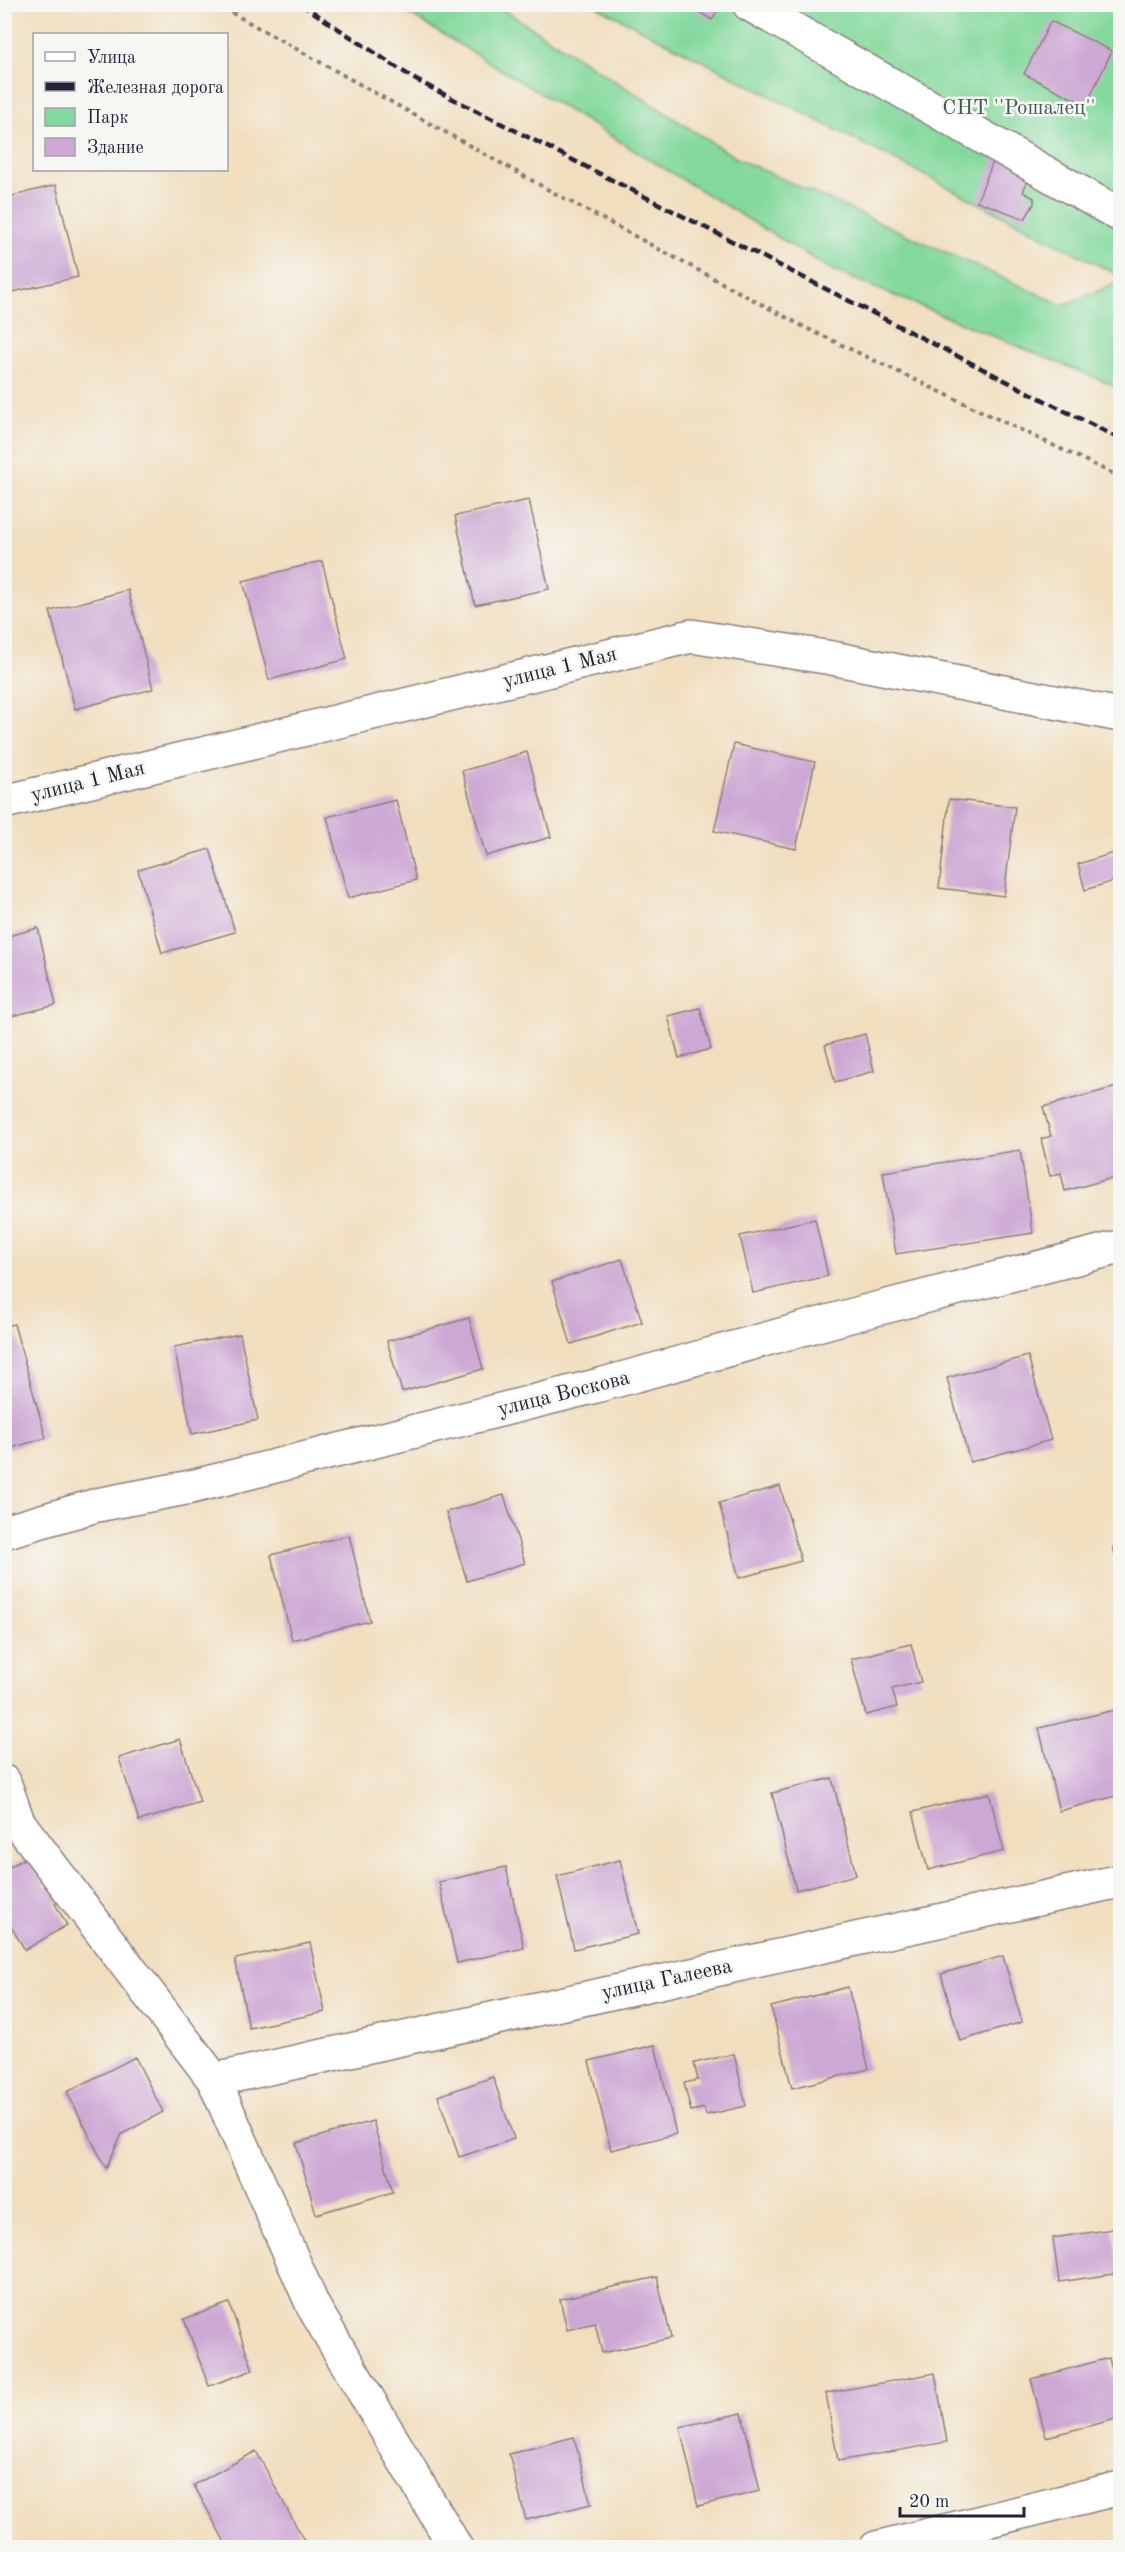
<svg xmlns="http://www.w3.org/2000/svg" width="1125" height="2552" viewBox="0 0 1125 2552" font-family="'Old Standard TT',serif">
<style>
.green{fill:#83d99c;stroke:#527e6c;stroke-width:1.5}
.building{fill:#cda8d4}
.lines{fill:none;stroke-linecap:round;stroke-linejoin:round}
.minor-casing{stroke:#8a807c;stroke-width:36}
.path{stroke:#8a807c;stroke-width:4;stroke-dasharray:4.5 4.5;stroke-linecap:butt}
.minor{stroke:#fff;stroke-width:33}
.rail{stroke:#22223b;stroke-width:4.5;stroke-dasharray:9 4.5;stroke-linecap:butt}
.labels{text-anchor:middle;dominant-baseline:central;stroke-width:5;stroke-linejoin:round;paint-order:stroke}
.park-label{font-size:21px;fill:#3f5958;stroke:#f6f6f2}
.street-label{font-size:21px;fill:#22223b;stroke:#f6f6f2}
</style>
<rect width="100%" height="100%" fill="#f6f6f2"/>
<filter id="ink" filterUnits="userSpaceOnUse"><feTurbulence type="fractalNoise" baseFrequency=".0167" numOctaves="2"/><feDisplacementMap in="SourceGraphic" scale="12" xChannelSelector="R" yChannelSelector="G"/><feConvolveMatrix kernelMatrix="1 2 1 2 8 2 1 2 1" color-interpolation-filters="sRGB"/></filter>
<filter id="wash" filterUnits="userSpaceOnUse"><feTurbulence type="fractalNoise" baseFrequency=".008" numOctaves="4" result="noise"/><feDisplacementMap in="SourceGraphic" scale="24" xChannelSelector="R" yChannelSelector="G"/><feGaussianBlur stdDeviation="1.35" result="paint"/><feColorMatrix in="noise" values="0 0 0 0 0 0 0 0 0 0 0 0 0 0 0 0 0 1.4 0 .05"/><feComposite in="paint" operator="in"/></filter>
<g filter="url(#wash)">
<rect width="100%" height="100%" fill="#f1debe"/>
<path class="green" d="M394,5H496L736,158L1063,305L1120,282V388L832,270Z
M594,5H1120V276Z"/>
<g id="blocks">
<path class="building" d="M686,4H721L712,20Z
M1051,21L1112,51L1086,105L1024,74Z
M995,157L1031,172L1023,192L1034,198V204L1025,219L977,201Z
M56,185L78,277L4,294V198Z
M529,500L549,589L475,605L455,516Z
M322,561L347,659L269,680L243,581Z
M128,590L153,689L75,709L50,611Z
M734,744L815,762L796,849L714,831Z
M527,752L551,837L486,856L462,771Z
M949,799L1015,807L1004,896L939,888Z
M396,800L416,880L348,898L327,817Z
M210,849L235,932L162,953L138,870Z
M1120,851V879L1085,890L1078,864Z
M38,928L56,1005L4,1018V937Z
M700,1008L711,1049L679,1058L668,1016Z
M865,1034L874,1071L835,1082L825,1045Z
M1120,1086V1176L1065,1191L1061,1173L1050,1176L1041,1139L1051,1136L1043,1107Z
M1020,1150L1033,1233L896,1254L883,1172Z
M815,1219L828,1276L753,1293L740,1236Z
M622,1259L642,1322L571,1344L552,1282Z
M469,1318L483,1369L402,1392L387,1341Z
M14,1324L46,1438L4,1450V1326Z
M240,1334L258,1420L192,1434L174,1347Z
M1028,1356L1051,1440L970,1462L947,1378Z
M780,1486L801,1561L739,1578L719,1503Z
M504,1495L525,1563L467,1581L446,1512Z
M1120,1530V1573L1113,1547L1118,1545L1115,1531Z
M349,1535L370,1621L292,1640L271,1555Z
M911,1644L921,1682L892,1689L897,1707L866,1715L851,1659Z
M1119,1709L1120,1795L1059,1811L1039,1728Z
M180,1739L200,1802L139,1821L119,1758Z
M832,1778L856,1875L796,1890L772,1793Z
M989,1793L1004,1851L928,1870L913,1812Z
M29,1856L46,1887L56,1882L65,1898L55,1904L67,1925L25,1950L4,1915V1870Z
M620,1860L638,1934L574,1949L557,1876Z
M506,1867L524,1948L457,1963L439,1882Z
M310,1943L325,2012L249,2028L235,1959Z
M1003,1956L1022,2022L960,2041L941,1974Z
M848,1987L869,2069L792,2088L771,2007Z
M655,2045L676,2134L611,2150L589,2061Z
M734,2054L746,2106L706,2115L704,2108L691,2111L684,2083L698,2080L694,2063Z
M135,2057L163,2112L122,2134L106,2168L67,2092Z
M493,2077L514,2139L459,2157L438,2096Z
M373,2121L393,2192L316,2214L296,2143Z
M1113,2229L1120,2273L1059,2282L1053,2238Z
M657,2277L671,2338L602,2353L595,2323L567,2330L560,2299Z
M229,2303L253,2370L209,2386L184,2319Z
M1109,2358L1120,2404V2418L1046,2437L1031,2379Z
M935,2373L947,2442L838,2461L826,2393Z
M742,2413L760,2491L698,2506L680,2427Z
M574,2437L591,2504L526,2520L509,2454Z
M256,2451L308,2548H228L194,2485Z"/>
</g>
</g>
<g filter="url(#ink)">
<use href="#blocks" fill-opacity="0" stroke="#8a807c" stroke-width="1.5"/>
<g class="lines">
<defs>
<path id="minor" d="M749,4L1120,215
M4,802L691,636L832,658L1120,715
M4,1532L97,1505L191,1487L600,1385L864,1312L1120,1247
M4,1782L18,1822L214,2080L313,2306L456,2548
M214,2080L1120,1881
M876,2548L1120,2488"/>
</defs>
<use href="#minor" class="minor-casing"/>
<path class="path" d="M216,4L556,194L806,328L1120,477"/>
<use href="#minor" class="minor"/>
<path class="rail" d="M301,4L416,80L1120,439"/>
</g>
</g>
<g class="labels">
<g class="park-label">
<text x="1019" y="108">СНТ ''Рошалец''</text>
</g>
<g class="street-label">
<text transform="translate(560 668) rotate(-14)">улица 1 Мая</text>
<text transform="translate(88 782) rotate(-14)">улица 1 Мая</text>
<text transform="translate(564 1394) rotate(-14)">улица Воскова</text>
<text transform="translate(667 1980) rotate(-12)">улица Галеева</text>
</g>
</g>
<rect width="1125" height="2552" fill="none" stroke="#f6f6f2" stroke-width="24"/>
<rect x="33" y="33" width="195" height="138" fill="#f6f6f2" stroke="#a1a1a9" stroke-width="1.5"/>
<rect x="45" y="52" width="30" height="9" fill="#ffffff" stroke="#a1a1a9" stroke-width="1.5"/>
<text x="87" y="63" font-size="18" fill="#22223b">Улица</text>
<rect x="45" y="82" width="30" height="9" fill="#22223b" stroke="#a1a1a9" stroke-width="1.5"/>
<text x="87" y="93" font-size="18" fill="#22223b">Железная дорога</text>
<rect x="45" y="108" width="30" height="18" fill="#83d99c" stroke="#a1a1a9" stroke-width="1.5"/>
<text x="87" y="123" font-size="18" fill="#22223b">Парк</text>
<rect x="45" y="138" width="30" height="18" fill="#cda8d4" stroke="#a1a1a9" stroke-width="1.5"/>
<text x="87" y="153" font-size="18" fill="#22223b">Здание</text>
<path d="M900 2507v9h124v-9" fill="none" stroke="#22223b" stroke-width="3"/>
<text x="909" y="2507" font-size="18" fill="#22223b" stroke="#f6f6f2" stroke-width="4.5" paint-order="stroke">20 m</text>
</svg>
